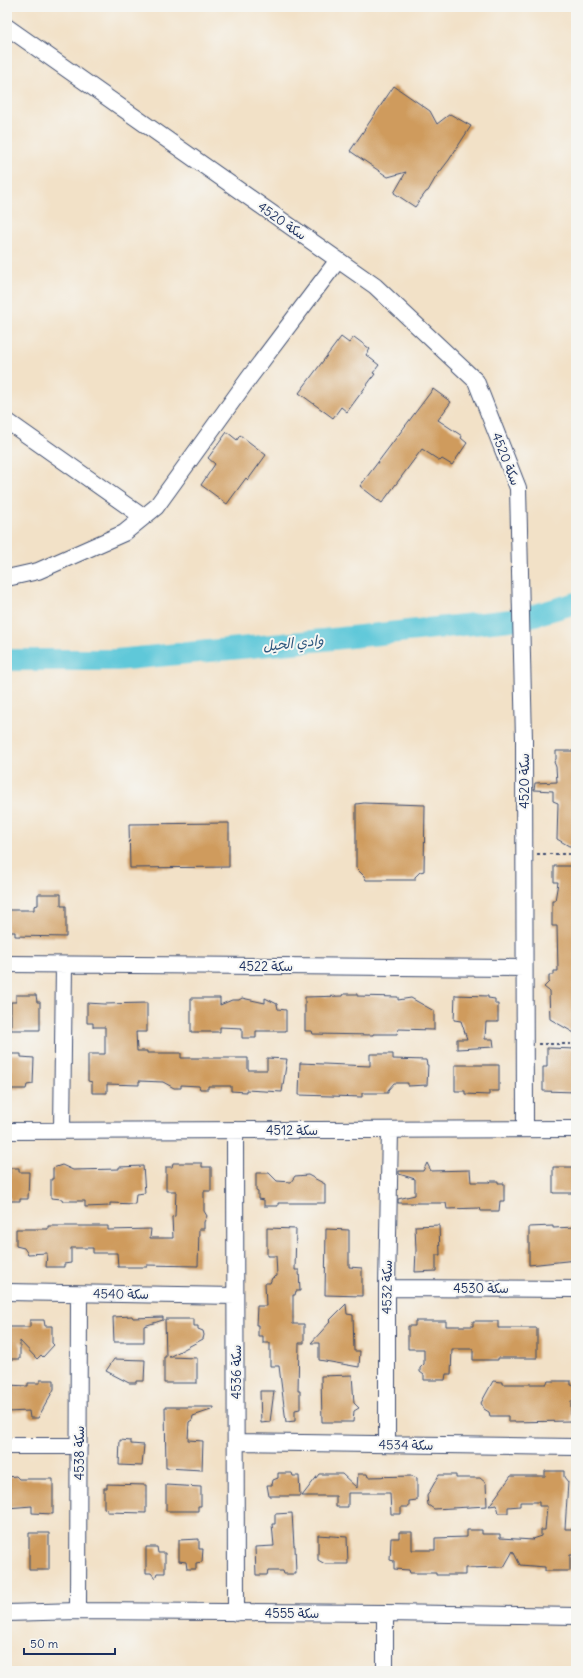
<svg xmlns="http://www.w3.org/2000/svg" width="583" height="1678" viewBox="0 0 583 1678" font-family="Delius,'Playpen Sans Arabic',sans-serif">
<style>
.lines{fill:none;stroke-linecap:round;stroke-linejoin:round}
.river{stroke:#5ec8d9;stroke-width:22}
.building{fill:#cf9b5d}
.minor-casing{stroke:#3b4a6e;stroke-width:18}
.path{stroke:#3b4a6e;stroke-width:2;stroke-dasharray:3 3;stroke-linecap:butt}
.minor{stroke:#fff;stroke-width:16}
.labels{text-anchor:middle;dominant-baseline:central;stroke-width:4;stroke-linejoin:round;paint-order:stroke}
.street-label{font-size:13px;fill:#1b2f5e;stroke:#f6f6f2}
.water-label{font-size:14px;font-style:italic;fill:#2c557d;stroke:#f6f6f2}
</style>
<rect width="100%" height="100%" fill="#f6f6f2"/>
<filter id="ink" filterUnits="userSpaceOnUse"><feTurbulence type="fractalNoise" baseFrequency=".025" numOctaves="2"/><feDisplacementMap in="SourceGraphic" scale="8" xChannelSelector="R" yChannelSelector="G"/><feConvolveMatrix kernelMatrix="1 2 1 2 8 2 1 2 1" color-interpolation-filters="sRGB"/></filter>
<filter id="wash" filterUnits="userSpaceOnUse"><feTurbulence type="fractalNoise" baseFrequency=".012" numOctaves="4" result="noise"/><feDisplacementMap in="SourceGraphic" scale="16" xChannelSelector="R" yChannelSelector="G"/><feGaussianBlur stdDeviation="0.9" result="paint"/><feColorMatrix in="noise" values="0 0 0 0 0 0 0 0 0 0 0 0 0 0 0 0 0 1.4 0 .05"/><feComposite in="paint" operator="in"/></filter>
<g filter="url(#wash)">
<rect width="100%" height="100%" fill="#f2e1c7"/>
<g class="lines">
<path class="river" d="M7,660H116L323,640L521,619L576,603"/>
</g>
<g id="blocks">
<path class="building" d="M394,86L430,111L437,124L450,114L471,126L449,160L436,177L428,191L426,192L415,207L394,193L406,172L388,177L350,151Z
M341,337L349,343L354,337L370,349L366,355L379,365L373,373L375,374L347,412L341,407L333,418L299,393Z
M433,389L451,402L438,420L462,436L461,438L467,443L452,465L442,459L440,461L422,449L382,503L360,486Z
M227,432L237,440L240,435L266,455L248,480L246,478L227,504L201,485L215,464L208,458Z
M556,751H576V846H569L557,839L558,803L553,801V791L534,790L535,783L557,782L556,767L554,762L556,759Z
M364,803L425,805L424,871L420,872L415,877V880H366L364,876L356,868V804Z
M229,823V867L130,868L129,824Z
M554,866H576V1034L550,1019L549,991L544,987L549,982V975H554V971H558L557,926H552V901H555L558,882H554Z
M38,894H61V906H66V937L15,936V932H7V910H34V906L38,905Z
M344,994H357V996L398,997V1000L411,998L434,1011V1030L398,1029L397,1034H373V1035L313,1034L312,1031H305V997L343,996Z
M16,995H36L37,1002H40V1030H11V1002H16Z
M455,995L488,996V998L495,999V1004H498V1022H486L485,1039H493L494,1047L457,1049V1039H467L461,1021L454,1020Z
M191,998H220V1005L232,1000H239L242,998L265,1003V998L277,1004L278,1009L286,1010V1031H256V1038H242V1028L220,1027V1032H191Z
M87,1003L104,1004L147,1003V1032H136L137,1051H147V1053H181V1058H248V1070H267V1058L287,1059L282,1092L246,1090V1092L231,1091V1086H208V1089H200L199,1086L181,1085V1088H174L163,1082L139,1081V1085L107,1084V1093H92V1082L88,1081V1054H105V1027H93V1023H87Z
M547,1048L576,1049V1092L543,1091V1067H547Z
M11,1054H21V1057L34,1058L33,1084L27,1085L26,1089H11Z
M370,1054H393V1059L426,1060L427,1065H428L427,1085L408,1086V1083H394L388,1090V1093H362V1097L299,1095L300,1063L370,1066Z
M455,1065H499V1091H489V1095L465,1094V1091H455Z
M173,1163H202V1167H211V1191H204V1211L207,1216L204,1222V1229H199L198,1266L147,1265V1267H118L117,1253H93V1248H71V1263L64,1264V1267H46L47,1253L28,1254L24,1248L16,1246V1229H48V1226H108V1230L151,1229L150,1238H173L172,1217L175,1216L176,1191H166V1167H172Z
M427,1163L431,1171L470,1170L471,1182H490L491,1181H498V1183H504V1201H500L499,1211H481L480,1208L447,1209L446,1203H398V1199L415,1195V1179L399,1174V1171H423Z
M62,1165L73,1170L119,1169V1167L143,1166L145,1193L136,1194L135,1204L110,1203V1206L85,1207V1201H63L62,1199L51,1198V1179H53V1168Z
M553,1167H576V1193H553Z
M10,1168H19V1172H29L28,1199H20V1201H10V1198H7V1174H10Z
M256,1173H269L277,1181L291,1182L295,1176L308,1175L325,1184V1203H278V1206H264V1200L258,1199V1192L256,1191Z
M439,1225L440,1255H436V1271L415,1272L416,1250L415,1226Z
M553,1226V1228L576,1227V1260L529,1265V1227Z
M267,1228L296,1229L295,1270H299L300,1291H296L295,1295H293V1324H304V1343H299L298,1391H300V1409L295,1410V1421L286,1422L279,1366H270V1343H263V1336H258V1325H256L257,1306H266L265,1283H270L272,1278L277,1276L276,1256H267Z
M326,1229L349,1230V1267L362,1268V1296L325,1295Z
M346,1304L347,1314L353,1315L354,1351H360L359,1367L319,1360V1343H311L330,1322L329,1321Z
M132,1316L133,1318L163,1317V1320L144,1326V1342H114L113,1317Z
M165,1319H194V1326H198V1329L203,1331L204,1335L203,1339L169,1357L197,1358V1383H164V1357H166Z
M30,1320H44L45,1326H52V1343L54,1345L43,1357L41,1355L37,1359L20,1341V1359H7V1327H30Z
M415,1321H446V1326H473V1321H498V1328H537V1358H498V1360H473V1349H452L451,1374H446L445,1380H424V1375L420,1372V1368L424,1364V1349H408V1326H415Z
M114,1359L145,1360L144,1381H136V1383H129L106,1371Z
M352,1375L354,1403L359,1408L354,1411L353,1422H322L321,1376Z
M40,1380H54V1389L38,1418H30L29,1411L7,1412V1385L28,1386V1383H40Z
M493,1381L502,1382V1384H546L548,1381H571V1385L576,1386V1400L571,1401V1421L508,1422V1416H490L489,1412L484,1409L481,1403Z
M260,1391H274L270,1422L261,1423Z
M165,1407H214V1409L193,1416L192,1420L189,1422L188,1440L203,1441L202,1470L166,1468Z
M120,1440L131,1441V1444L144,1445L142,1466L119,1465Z
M545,1471H564V1477L568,1482L565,1529H575V1555H570V1571H545V1567L520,1565L513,1551L504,1567L465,1568V1575H436V1573H410L409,1570L394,1569V1561L390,1560L391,1538H399V1532H412V1550H435V1538L467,1537V1530H482V1534H500V1538L533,1540L532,1539L541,1536V1530H545L547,1506H539V1502H520V1506L508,1507V1513H499L497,1505L489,1506L511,1476H545Z
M278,1473H292L293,1476H299L300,1496H269L267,1485H272L273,1480L278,1478Z
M319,1474H342L357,1488L358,1474H367L368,1477L412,1476L417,1478V1500L409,1501V1507H401V1514H391L390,1493H348V1507H336V1496H302Z
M439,1475H456V1478H480L486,1483L487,1506L434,1509L428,1505L427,1496Z
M16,1476L19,1479H53V1514L32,1513V1506L7,1508V1477Z
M107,1484L146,1485V1513L107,1512V1509L104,1508V1488H107Z
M166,1485L201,1487V1506H198V1511H166Z
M292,1513L294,1546H295L296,1574H284L283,1571H268L267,1575H256L255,1547L274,1546L272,1524H275V1514Z
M29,1533H49V1570H29Z
M318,1535L347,1537L348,1564H325L318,1560Z
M199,1539V1549H203L202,1562L196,1563V1569H187L186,1562L179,1561V1540Z
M146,1547H157L158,1553H165V1573H157L155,1578L151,1573H146Z"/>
</g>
</g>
<g filter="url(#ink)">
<use href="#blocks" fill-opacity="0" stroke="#3b4a6e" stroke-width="1"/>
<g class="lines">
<defs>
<path id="minor" d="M7,27L375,286L476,381L518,488L524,740L525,1129
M7,421L143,517
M7,578L38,571L124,533L156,507L249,378L338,260
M7,964L524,968
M235,1130L236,1613
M7,1131L576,1129
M62,1131L64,965
M387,1288L576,1289
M7,1292L235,1296
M236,1442L576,1447
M387,1444V1288L390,1130
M7,1446H79
M78,1611L79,1294
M7,1613L78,1611L385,1613L576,1616
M385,1671V1613"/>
</defs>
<use href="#minor" class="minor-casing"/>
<path class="path" d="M537,854H576
M538,1044H576"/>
<use href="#minor" class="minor"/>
</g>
</g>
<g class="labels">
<g class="street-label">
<text transform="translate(282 221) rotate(35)">سكة 4520</text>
<text transform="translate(506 459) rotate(69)">سكة 4520</text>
<text transform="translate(524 781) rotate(-90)">سكة 4520</text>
<text x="266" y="966">سكة 4522</text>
<text x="292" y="1130">سكة 4512</text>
<text transform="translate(387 1287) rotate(-89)">سكة 4532</text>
<text x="481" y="1288">سكة 4530</text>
<text transform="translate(121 1294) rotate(1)">سكة 4540</text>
<text transform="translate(236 1372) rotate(-90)">سكة 4536</text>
<text transform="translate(406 1445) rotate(1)">سكة 4534</text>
<text transform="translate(79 1453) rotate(-90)">سكة 4538</text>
<text x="292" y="1613">سكة 4555</text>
</g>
<g class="water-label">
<text transform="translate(293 643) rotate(-6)">وادي الحيل</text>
</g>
</g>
<rect width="583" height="1678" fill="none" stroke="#f6f6f2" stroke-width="24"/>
<path d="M24 1648v6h91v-6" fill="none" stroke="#1b2f5e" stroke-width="2"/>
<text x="30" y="1648" font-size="12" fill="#1b2f5e" stroke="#f6f6f2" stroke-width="3" paint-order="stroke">50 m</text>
</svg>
